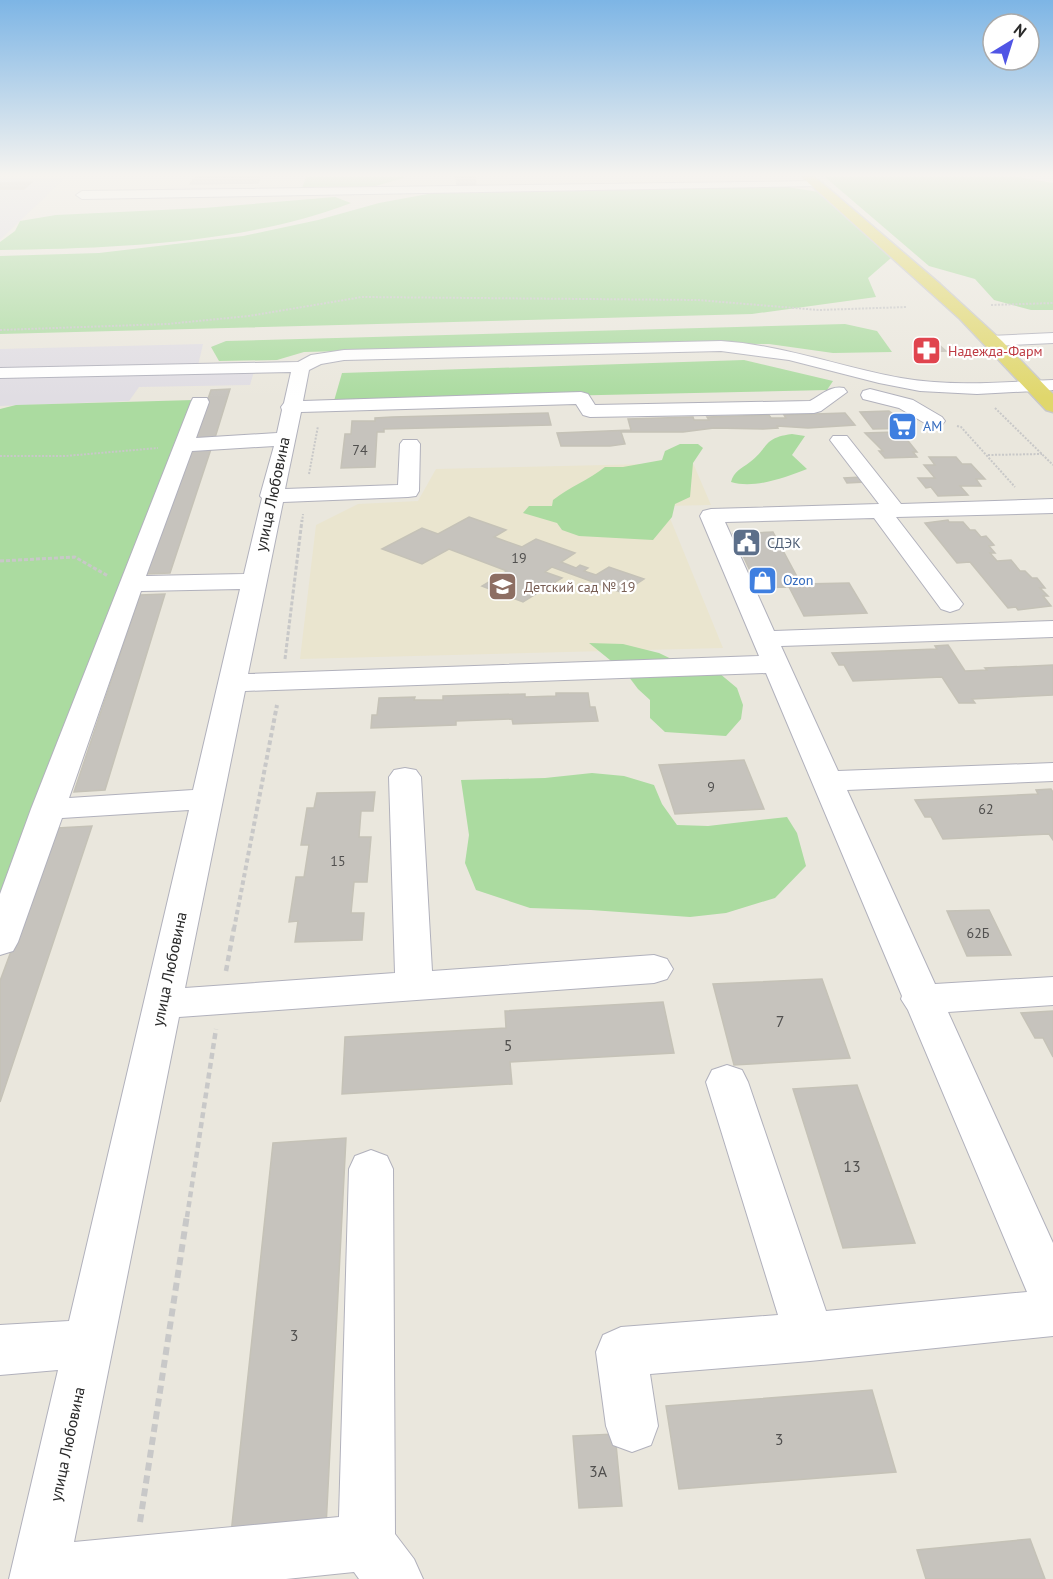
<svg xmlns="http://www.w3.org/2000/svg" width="1053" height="1579" viewBox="0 0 1053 1579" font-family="'PT Sans',sans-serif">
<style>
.industrial{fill:#e0dde3}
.education{fill:#eae5cf}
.green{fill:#abdba0}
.building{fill:#c6c3bd;stroke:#c5c2b7;stroke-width:1.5}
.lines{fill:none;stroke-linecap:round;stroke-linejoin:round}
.minor-casing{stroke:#b1b1bc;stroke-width:2}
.major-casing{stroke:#c8c8c8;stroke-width:3}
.path-far4{stroke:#c8c8c8;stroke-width:2;stroke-dasharray:2 1.5;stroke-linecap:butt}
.path-far3{stroke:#c8c8c8;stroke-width:3;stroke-dasharray:4 2;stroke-linecap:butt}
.path-far2{stroke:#c8c8c8;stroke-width:4;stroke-dasharray:4.5 3;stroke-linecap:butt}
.path-far1{stroke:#c8c8c8;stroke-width:4.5;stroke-dasharray:6 4;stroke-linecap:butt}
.path{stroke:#c8c8c8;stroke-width:6;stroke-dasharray:8 5;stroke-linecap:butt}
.minor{fill:#fff;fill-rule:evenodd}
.major{fill:#e0d76c;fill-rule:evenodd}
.labels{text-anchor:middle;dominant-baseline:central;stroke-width:4.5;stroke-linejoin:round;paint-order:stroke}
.far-health-label{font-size:14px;fill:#be3a42;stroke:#fff;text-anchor:start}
.far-shop-label{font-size:14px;fill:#366cbe;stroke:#fff;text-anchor:start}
.number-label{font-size:14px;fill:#51504f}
.far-service-label{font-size:14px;fill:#4e5e75;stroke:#fff;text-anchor:start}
.far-education-label{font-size:14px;fill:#785e54;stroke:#fff;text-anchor:start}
.street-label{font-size:16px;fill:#2a2a2a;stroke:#fff}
.near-number-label{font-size:16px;fill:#51504f}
</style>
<rect width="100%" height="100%" fill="#eae7dd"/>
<path class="industrial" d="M0,177H66L0,240Z
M203,344L197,370L255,368L250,385L139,387L129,401L0,406V349Z"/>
<path class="education" d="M693,463L711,505L665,506L723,648L300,659L316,525L358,504L418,501L436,469Z"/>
<path class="green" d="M306,177H407L372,187L302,188Z
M825,177H1019L1053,183V310H1031L994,300L975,279L929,266Z
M787,187L819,192L891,258L868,278L876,297L752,314L0,334V256L99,253L243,236L318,220L379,203L444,191Z
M335,197L351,203C245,244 112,248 0,250V242L15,231L20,221L56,215L204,208Z
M845,324L877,331L892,352L833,353L769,344L665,343L304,352L277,360L219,361L211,347L226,341Z
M744,360L833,381L827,390L334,401L342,373Z
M194,400L181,428L0,939V409L16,405Z
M792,434L805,436L792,455L807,469C784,478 754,489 731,482C734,471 741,469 750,462C770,447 762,438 792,434Z
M680,444H698L703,448L693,463L690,497L675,504L672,517L653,540L579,536L562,530L557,523L523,513L529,506H552L553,500C569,487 589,480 605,467H623L662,460L665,451Z
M589,643L623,644L659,653L688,667L719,673L737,688L743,705L741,719L726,736L665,732L650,718V700L638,689L626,673Z
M592,773L624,776L654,785L662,804L677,825L708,826L787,817L797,833L806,866L775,898L726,913L690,917L591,910L530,908L476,890L465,863L469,835L461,780L545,778Z"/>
<path class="building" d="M195,177H260L258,183L190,184Z
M456,177H475L476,185H457Z
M32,182L24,189H0V183Z
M936,342L946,351L926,352L917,343Z
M230,389L214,441H194L211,390Z
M889,411L914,428L873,429L860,412Z
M548,413L551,425L384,429V432H377L375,467L341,468L345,434H351L352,421H375V418L392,417Z
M845,413L855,425L808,428L777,426L778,428L763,429L714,428L683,432H621L625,444L610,446H561L557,433L631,430L628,419L693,417L694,420H709L707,417L769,415L771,418H786L784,415Z
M896,432L901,437H905L917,452H913L917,457L885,458L879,451H883L865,433Z
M211,449L170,573L145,574L190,450Z
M929,457H956L962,464H971L985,479H976L981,486H960L968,495L938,496L931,487L926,488L918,478H935L924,465H935Z
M862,477L865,482L847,483L844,478Z
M469,517L506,530L494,537L522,547L536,539L575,553L561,562L576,568L580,565L588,568L584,571L596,575L609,567L644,579L623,593L552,567L545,572L562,578L523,602L482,586L507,571L449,549L422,564L382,549L422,528L438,534Z
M948,520L949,522H963L970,530H975L981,537L986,536L994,545L989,546L995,553H990L997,561L1011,560L1020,571H1025L1032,578H1037L1045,588H1040L1048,596H1043L1051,606L1018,610L1016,607L1008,608L970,562L957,563L925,523Z
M773,532L801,584L849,583L867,613L804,616L789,587L758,588L733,534Z
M165,594L105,790L74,792L140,595Z
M948,645L965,671L987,670L985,668L1053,665V695L972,699L975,703H959L942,677L853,681L844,665H839L832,653L937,649L935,646Z
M556,693H588L590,707H595L598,721L513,724L512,719L456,721V725L371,728L372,715H377L379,698L415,697L414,700H443V696L525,694V697L556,696Z
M744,760L764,809L675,814L659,765Z
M1051,789L1053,792V840L1049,834L943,839L931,817H925L915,800L1038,794L1036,790Z
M375,792L373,811H361L359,837H371L367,882H354L351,913H364L362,940L295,942L298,921L289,922L296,877H304L309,845H301L307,808H314L317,793Z
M92,826L0,1102V981L57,828Z
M989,910L1011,955L967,956L947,911Z
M822,979L850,1058L734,1065L713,984Z
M663,1002L674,1053L510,1062L512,1084L342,1094L345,1037L506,1028L505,1011Z
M1053,1011V1057L1043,1038H1035L1021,1013Z
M857,1085L915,1243L843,1248L793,1089Z
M346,1138L326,1527L231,1534L273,1143Z
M872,1390L896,1472L679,1489L666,1406Z
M615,1434L622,1506L579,1508L573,1436Z
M1030,1539L1045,1579H926L917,1550Z"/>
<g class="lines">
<defs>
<path id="minor" d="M817,181L823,184L821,186L82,199L76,195L82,191Z
M1053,333V343L990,346L982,341L990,336Z
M721,341C783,345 840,367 901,378C951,387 1003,382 1053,380V390L977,394L920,391L879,383L789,360L721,351L344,360L321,364L309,370L303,401L581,392L588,394L595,405L810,401C821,395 831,385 844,388L847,392L821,411L814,413L590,417L583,415L576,404L301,412L285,489L398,485L400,444L403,440H417L420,444L419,491L416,496L408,497L283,502L248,674L759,656L700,516L703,511L711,509L879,504L830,440L833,436H847L901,504L1053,499V513L896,517L963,604L959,609L950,612L941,609L874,518L725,522L774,631L1053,621V637L781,646L838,771L1053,763V781L847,790L935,984L1053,977V1005L948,1012L1053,1243V1336L810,1361L650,1374L658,1426L651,1445L632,1452L613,1445L606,1426L596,1352L603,1335L621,1327L778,1315L706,1082L712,1070L727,1065L742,1070L748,1082L826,1311L1027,1292L908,1010L901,999L902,996L766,673L245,691L185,988L395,973L389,777L394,770L405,768L416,770L421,777L432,971L654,955L667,959L673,969L667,979L654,983L179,1017L74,1542L339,1517L349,1169L355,1156L371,1150L387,1156L393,1169L395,1534L414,1559L423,1579H359L354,1572L286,1579H9L58,1370L0,1375V1325L69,1321L189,810L62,818L18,942L13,951L0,955V894L31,809L191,402L193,398H207L209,402L196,438L277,433L282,410L281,407L284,403L291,372L0,378V368L298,362L311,355L344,350ZM274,446L260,496L262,498L244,574L146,576L192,451ZM240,589L193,790L69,798L141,591Z
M870,389L913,400L942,417L945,421L942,425H928L899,408L863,399L861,395L863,391Z"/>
<path id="major" d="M802,177H815L940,284L1002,341L1053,394V412L1046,410L960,319Z"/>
</defs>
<use href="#minor" class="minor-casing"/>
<use href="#major" class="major-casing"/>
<path class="path-far4" d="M991,305L1053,303
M0,330L167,324L249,316L362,297L698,300L819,310L907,307
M995,408L1053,465
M957,426L961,427L1015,487
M988,455L1042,454
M0,456H65L158,448
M309,474L318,426
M302,522L303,514"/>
<path class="path-far3" d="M0,561L75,557L108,576
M285,659L302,520"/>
<path class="path-far2" d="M234,929L277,705"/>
<path class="path-far1" d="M226,971L234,928
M187,1217L216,1029"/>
<path class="path" d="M140,1522L187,1215"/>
<use href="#minor" class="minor"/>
<use href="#major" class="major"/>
</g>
<linearGradient id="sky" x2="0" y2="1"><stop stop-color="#7db5e5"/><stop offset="0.44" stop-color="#f6f4f0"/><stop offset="1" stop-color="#f6f4f0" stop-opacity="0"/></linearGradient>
<rect width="1053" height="398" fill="url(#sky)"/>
<defs>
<symbol id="pharmacy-square" viewBox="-11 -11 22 22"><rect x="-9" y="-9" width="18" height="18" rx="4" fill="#e0444e" stroke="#fff"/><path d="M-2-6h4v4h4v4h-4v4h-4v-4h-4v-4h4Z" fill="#fff"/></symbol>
<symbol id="supermarket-square" viewBox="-11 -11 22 22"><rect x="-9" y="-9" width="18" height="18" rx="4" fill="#3f7fe0" stroke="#fff"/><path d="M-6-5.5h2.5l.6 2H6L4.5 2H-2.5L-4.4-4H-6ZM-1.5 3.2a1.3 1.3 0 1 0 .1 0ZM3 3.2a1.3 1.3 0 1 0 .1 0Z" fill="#fff"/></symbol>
<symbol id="civic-square" viewBox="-11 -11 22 22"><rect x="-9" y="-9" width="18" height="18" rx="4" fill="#5c6f8a" stroke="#fff"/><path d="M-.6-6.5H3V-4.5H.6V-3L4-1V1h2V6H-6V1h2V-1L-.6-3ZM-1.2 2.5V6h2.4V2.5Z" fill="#fff"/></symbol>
<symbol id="shop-square" viewBox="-11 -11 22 22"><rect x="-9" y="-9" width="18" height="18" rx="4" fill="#3f7fe0" stroke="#fff"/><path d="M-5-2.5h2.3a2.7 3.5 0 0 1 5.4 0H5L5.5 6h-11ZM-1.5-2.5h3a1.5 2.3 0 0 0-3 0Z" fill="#fff"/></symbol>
<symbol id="school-square" viewBox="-11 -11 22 22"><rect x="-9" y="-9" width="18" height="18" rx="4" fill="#8d6e63" stroke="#fff"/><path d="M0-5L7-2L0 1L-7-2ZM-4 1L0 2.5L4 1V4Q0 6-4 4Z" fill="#fff"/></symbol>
</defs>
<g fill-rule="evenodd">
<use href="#pharmacy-square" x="910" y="334" width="33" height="33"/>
<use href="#supermarket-square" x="886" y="410" width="33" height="33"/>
<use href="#civic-square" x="730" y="526" width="33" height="33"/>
<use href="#shop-square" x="746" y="564" width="33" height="33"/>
<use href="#school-square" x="486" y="570" width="33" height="33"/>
</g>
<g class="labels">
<g class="far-health-label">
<text x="948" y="351">Надежда-Фарм</text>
</g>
<g class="far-shop-label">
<text x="923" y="426">АМ</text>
<text x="783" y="580">Ozon</text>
</g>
<g class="number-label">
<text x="360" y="450">74</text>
<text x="519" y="558">19</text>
<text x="711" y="787">9</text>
<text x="986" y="809">62</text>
<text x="338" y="861">15</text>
<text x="978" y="933">62Б</text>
</g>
<g class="far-service-label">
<text x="767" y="543">СДЭК</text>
</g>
<g class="far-education-label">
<text x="524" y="587">Детский сад № 19</text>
</g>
<g class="street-label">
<text transform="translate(272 494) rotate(-78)">улица Любовина</text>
<text transform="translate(169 969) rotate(-78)">улица Любовина</text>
<text transform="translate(67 1444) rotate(-78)">улица Любовина</text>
</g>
<g class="near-number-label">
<text x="780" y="1021">7</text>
<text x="508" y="1045">5</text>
<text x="852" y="1166">13</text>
<text x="294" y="1335">3</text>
<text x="779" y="1439">3</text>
<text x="598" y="1471">3А</text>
</g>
</g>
<g transform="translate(1011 42) rotate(38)"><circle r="28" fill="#ffffff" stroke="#aaaaaa" stroke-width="1.5"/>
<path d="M0-4.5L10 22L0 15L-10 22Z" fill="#5055e5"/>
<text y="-9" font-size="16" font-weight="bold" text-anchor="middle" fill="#2a2a2a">N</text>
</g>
</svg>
